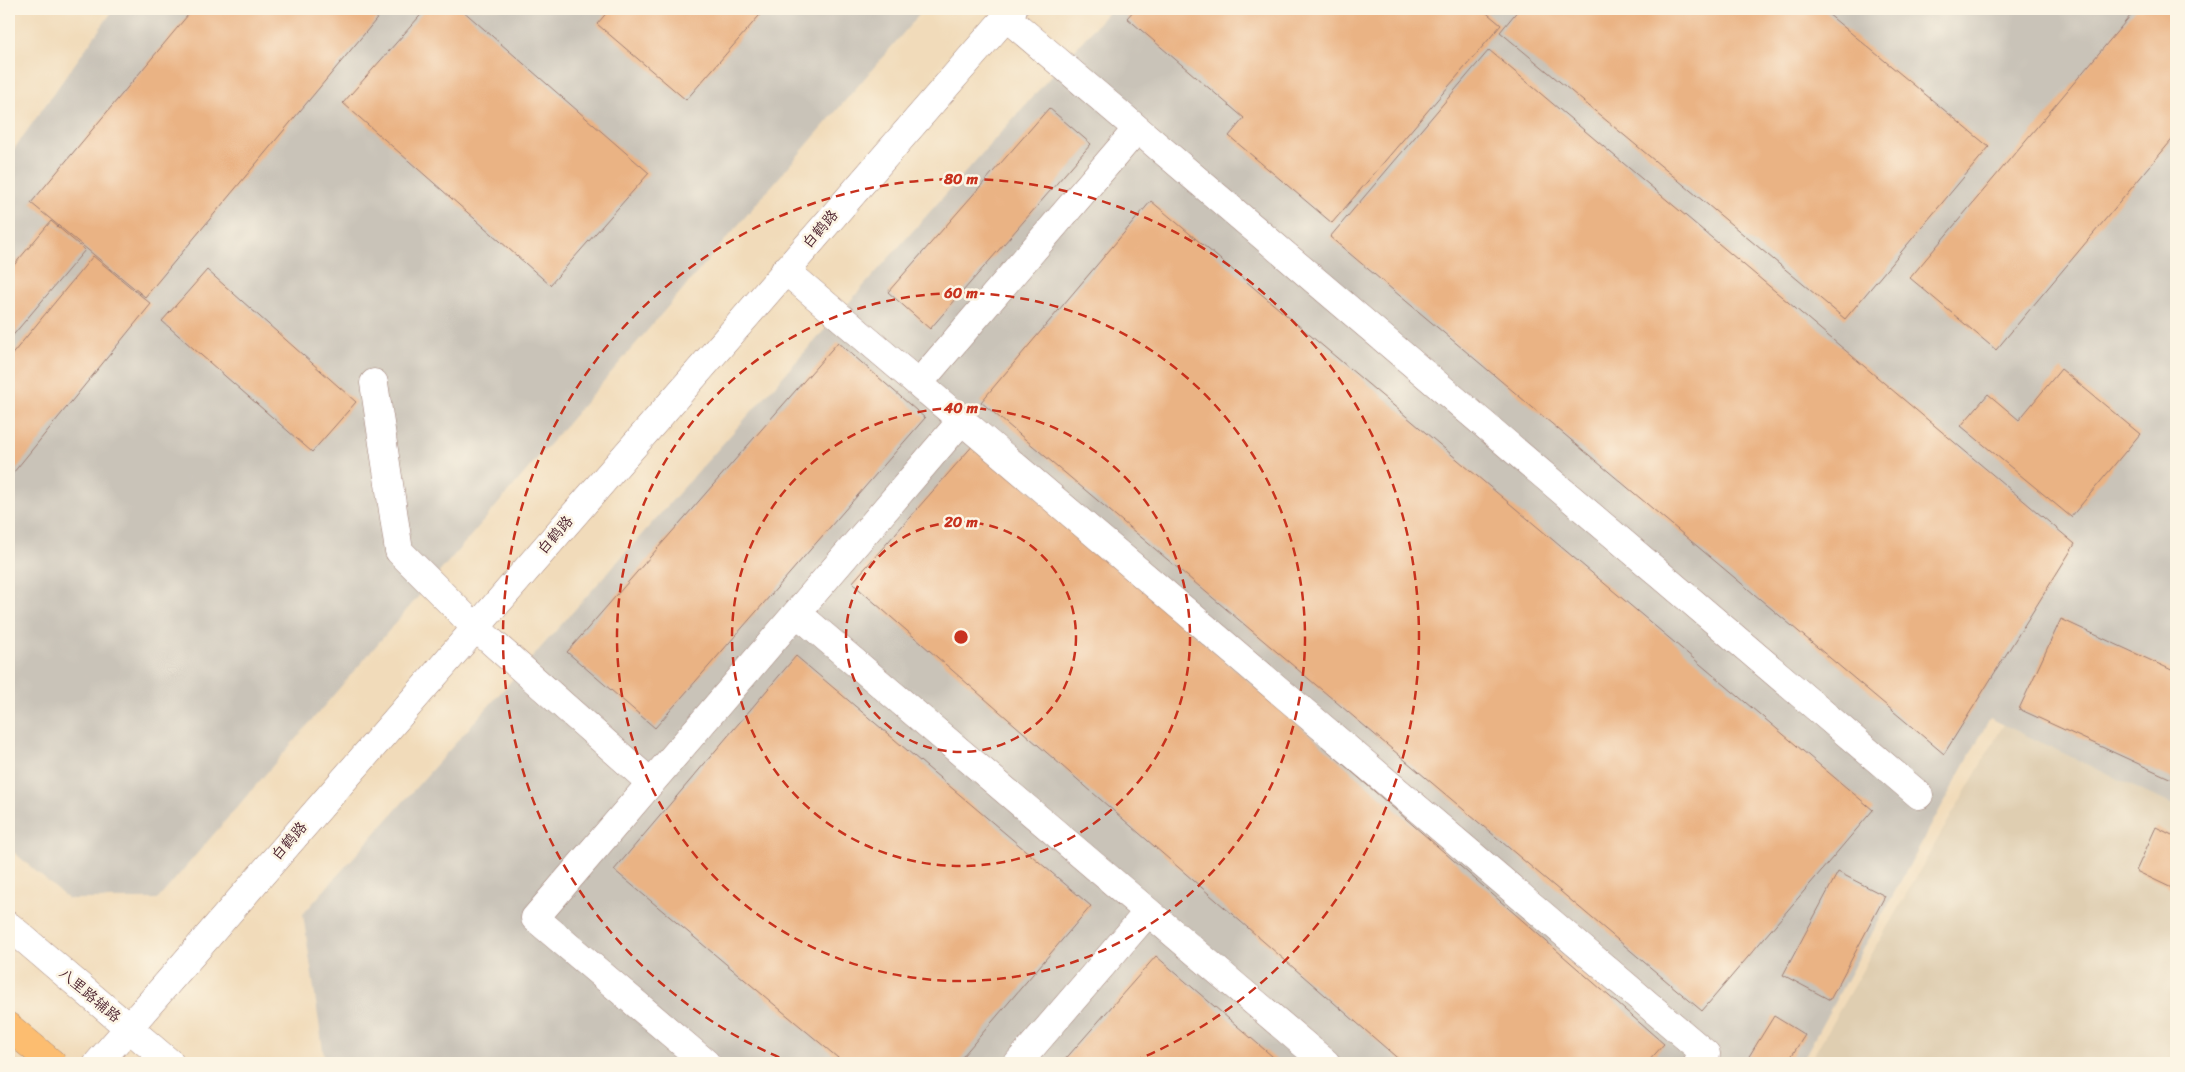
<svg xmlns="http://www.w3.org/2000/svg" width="2185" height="1072" viewBox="0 0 2185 1072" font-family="Sriracha,'LXGW WenKai TC',sans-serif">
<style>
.built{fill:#dfceb1}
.industrial{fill:#c9c3b8}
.building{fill:#eab384}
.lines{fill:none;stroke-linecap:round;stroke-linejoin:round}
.minor-casing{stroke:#9e7d72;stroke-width:29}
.major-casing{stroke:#9e7d72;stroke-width:29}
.minor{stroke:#fff;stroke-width:28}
.major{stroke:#fcbd6f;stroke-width:28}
.ring{fill:none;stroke:#c8321e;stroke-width:2.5;stroke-dasharray:9 6}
.labels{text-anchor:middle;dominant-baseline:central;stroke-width:5;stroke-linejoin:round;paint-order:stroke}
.street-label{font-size:15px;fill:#4a1f2b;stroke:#fcf5e5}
.centre{fill:#c8321e;stroke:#fcf5e5;stroke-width:2.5}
.ring-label{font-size:15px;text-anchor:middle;font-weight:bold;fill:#c8321e;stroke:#fcf5e5;stroke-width:5;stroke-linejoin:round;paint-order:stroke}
</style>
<rect width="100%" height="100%" fill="#fcf5e5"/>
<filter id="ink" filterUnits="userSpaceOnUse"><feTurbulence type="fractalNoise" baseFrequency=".02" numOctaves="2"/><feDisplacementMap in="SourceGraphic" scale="10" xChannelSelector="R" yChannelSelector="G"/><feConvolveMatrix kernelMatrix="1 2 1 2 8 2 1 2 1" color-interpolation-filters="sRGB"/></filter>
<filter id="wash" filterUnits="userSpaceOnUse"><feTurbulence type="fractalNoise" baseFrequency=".0096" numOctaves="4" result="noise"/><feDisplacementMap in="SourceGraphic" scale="20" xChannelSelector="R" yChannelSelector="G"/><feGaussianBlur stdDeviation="1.12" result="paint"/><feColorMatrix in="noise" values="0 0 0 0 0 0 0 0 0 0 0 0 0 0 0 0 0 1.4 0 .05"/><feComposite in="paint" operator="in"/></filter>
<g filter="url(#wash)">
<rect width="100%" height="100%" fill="#f1dbba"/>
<path class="built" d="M2004,724L2176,807V1063H1809Z"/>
<path class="industrial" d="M114,9H924L158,899H68L9,848V156Z
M1111,9H2176V807L1990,718L1801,1063H325L303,914Z"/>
<g id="blocks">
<path class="building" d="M193,9H385L145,297L31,203Z
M426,9H461L649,173L550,285L343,103Z
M610,9H765L686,100L597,24Z
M1135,9H1482L1501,25L1332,223L1229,136L1244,118L1127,18Z
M1519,9H1822L1989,147L1845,319L1500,32Z
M2136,9H2176V135L1996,350L1910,278Z
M1489,50L2075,544L1944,754L1330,237Z
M1049,108L1091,144L930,329L888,292Z
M1151,201L1873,810L1702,1011L981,402Z
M51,221L85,250L9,340V271Z
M93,256L151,304L9,478V358Z
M207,270L356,402L312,452L162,321Z
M838,342L925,418L655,728L567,652Z
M2061,369L2140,434L2071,517L1961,426L1988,394L2019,420Z
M975,443L1664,1044L1647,1063H1403L852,583Z
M2061,619L2176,672V781L2019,709Z
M796,656L1091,906L957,1063H844L614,870Z
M2156,827L2176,837V890L2136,871Z
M1838,872L1885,896L1830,1000L1783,975Z
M1156,956L1280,1063H1062Z
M1774,1016L1805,1035L1787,1063H1757L1748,1058Z"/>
</g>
</g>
<g filter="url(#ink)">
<use href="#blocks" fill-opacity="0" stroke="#9e7d72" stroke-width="1"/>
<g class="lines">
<defs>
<path id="minor" d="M1006,17L1919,795
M785,270L1706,1054L1698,1063
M374,383L399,551L475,627L651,783
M919,383L1137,129
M797,613L1326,1063
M9,926L170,1063
M98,1063L1013,9
M706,1063L535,918L962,420
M1018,1063L1148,912"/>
<path id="major" d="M9,1027L52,1063"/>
</defs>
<use href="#minor" class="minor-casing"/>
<use href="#major" class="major-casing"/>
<use href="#minor" class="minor"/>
<use href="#major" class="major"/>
</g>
</g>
<g class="ring">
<circle cx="961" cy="637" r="115"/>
<circle cx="961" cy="637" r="229"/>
<circle cx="961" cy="637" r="344"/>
<path d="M793 1063A458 458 0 1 1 1129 1063"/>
</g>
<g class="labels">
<g class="street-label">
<text transform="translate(820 229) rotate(-49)">白鹤路</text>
<text transform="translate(555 535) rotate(-49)">白鹤路</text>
<text transform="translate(289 841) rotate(-49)">白鹤路</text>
<text transform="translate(90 995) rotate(40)">八里路辅路</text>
</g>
</g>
<circle cx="961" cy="637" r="8" class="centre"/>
<g class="ring-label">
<text x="961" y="184">80 m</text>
<text x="961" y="298">60 m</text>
<text x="961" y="413">40 m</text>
<text x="961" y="527">20 m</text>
</g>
<rect width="2185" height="1072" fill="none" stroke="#fcf5e5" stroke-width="30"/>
</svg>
